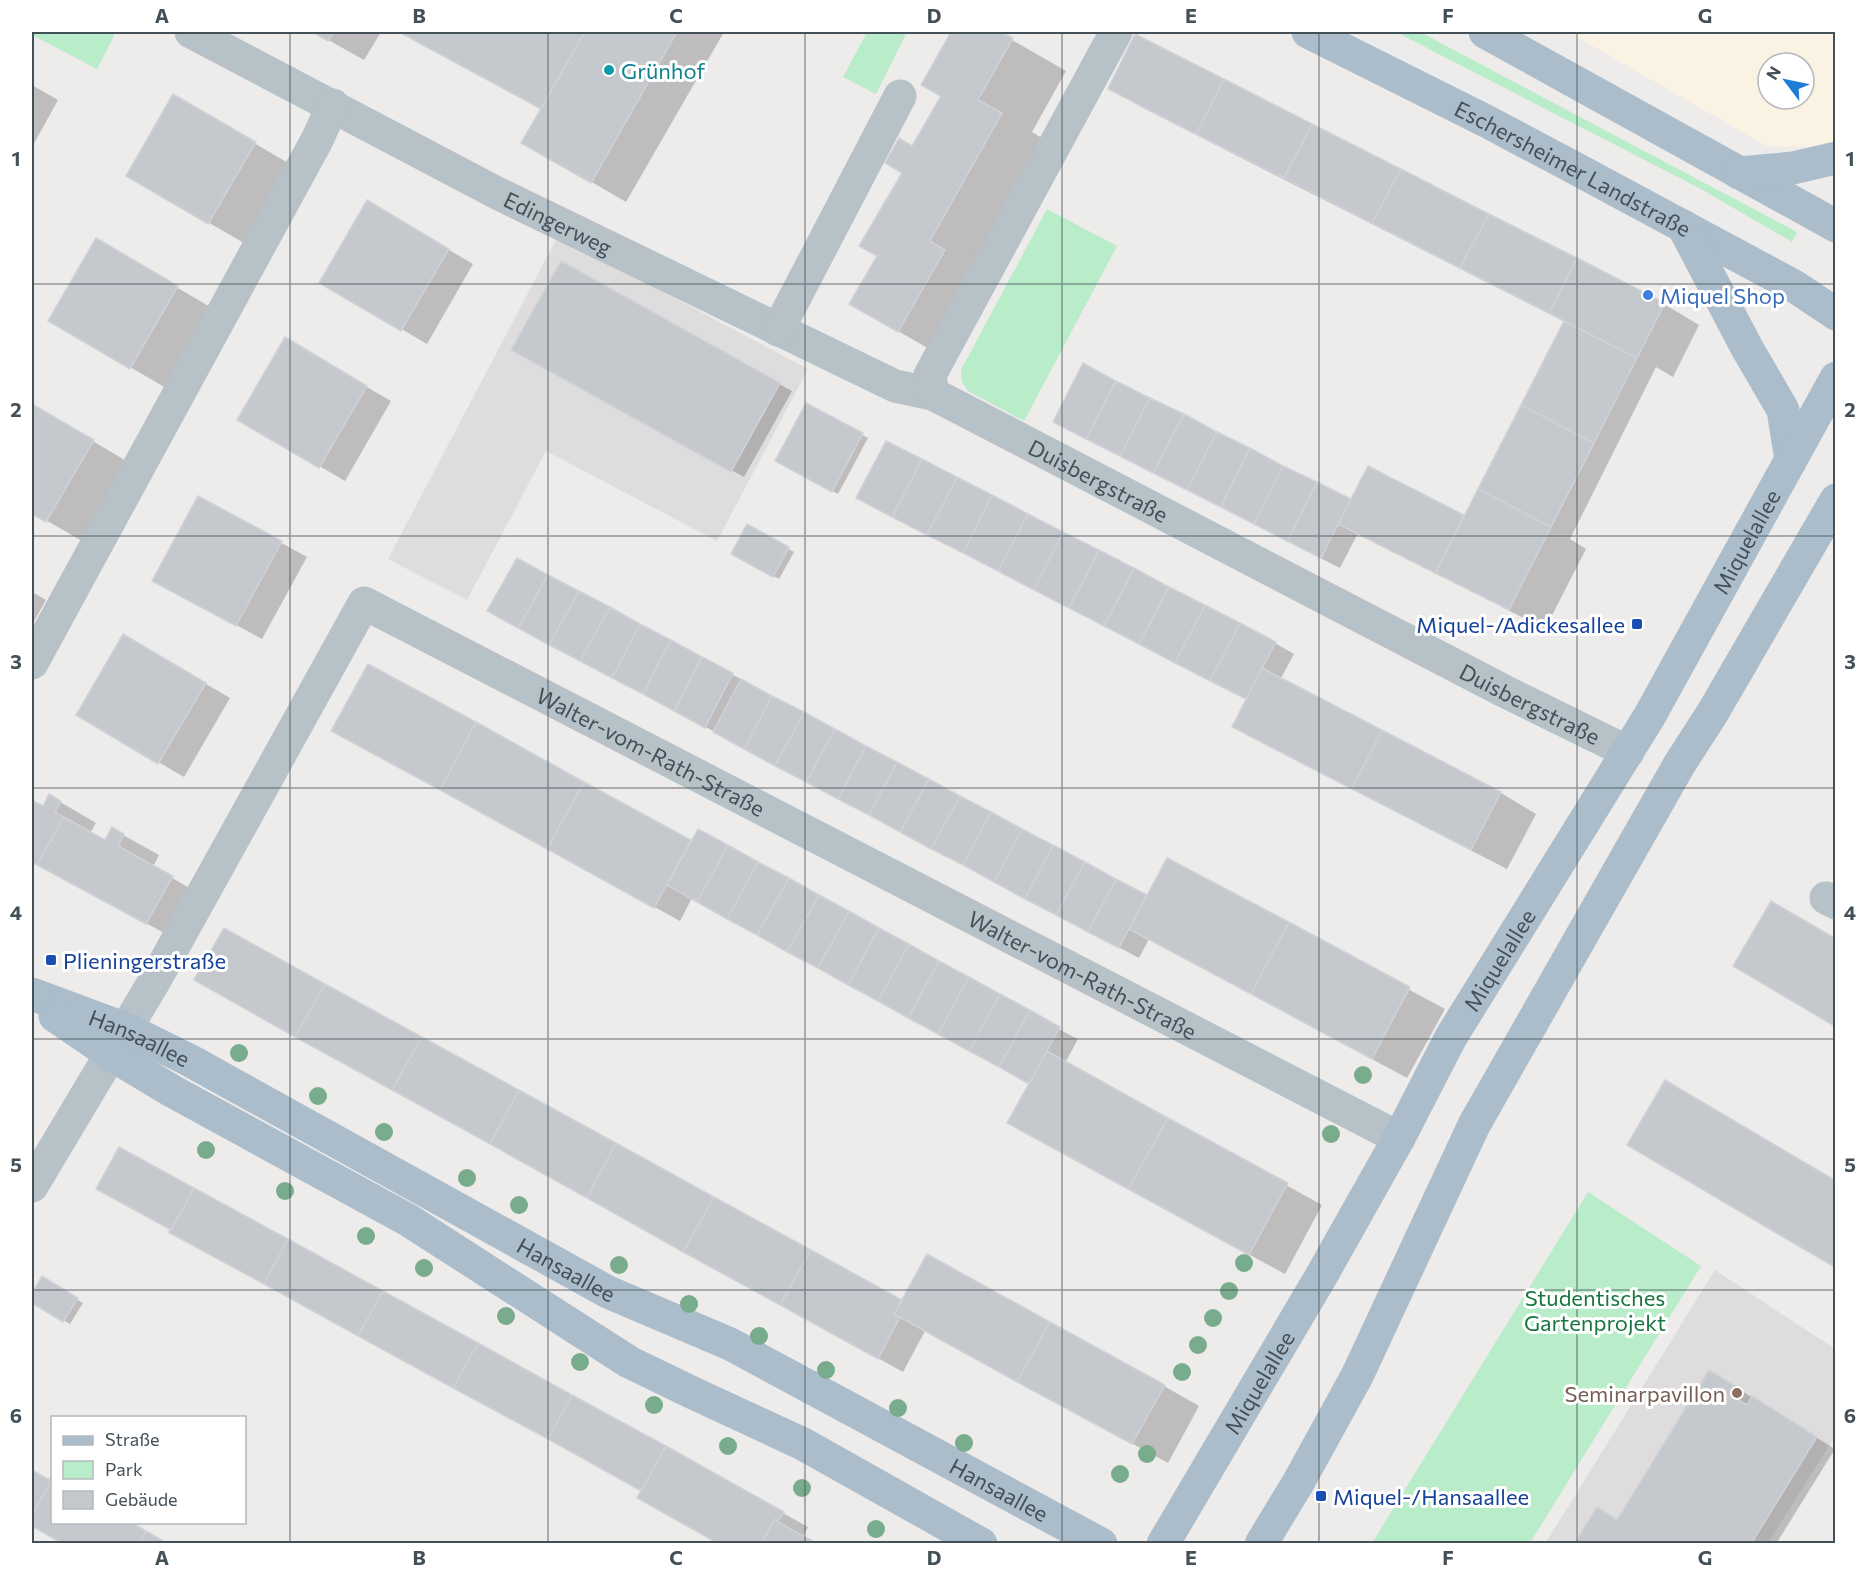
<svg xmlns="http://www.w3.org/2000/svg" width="1867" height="1575" viewBox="0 0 1867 1575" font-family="Commissioner,sans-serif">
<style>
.commercial{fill:#faf2e3;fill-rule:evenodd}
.education{fill:#dfdcdd}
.green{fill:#b9ecc9}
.shadow{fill:#0003}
.building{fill:#c5c9ce;stroke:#cfd2d7;stroke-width:1.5}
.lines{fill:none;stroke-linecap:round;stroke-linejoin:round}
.minor{stroke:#b7c1c8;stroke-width:33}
.major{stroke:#abbdca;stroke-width:33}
.tree{fill:#79ab8d}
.grid{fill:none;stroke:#445058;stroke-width:1.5;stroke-opacity:0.55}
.culture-dot{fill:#0f9aa8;stroke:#fff;stroke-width:2}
.shop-dot{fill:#3f7fe0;stroke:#fff;stroke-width:2}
.transit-dot{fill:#1a4fb4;stroke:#fff;stroke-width:2}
.education-dot{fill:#8d6e63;stroke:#fff;stroke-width:2}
.labels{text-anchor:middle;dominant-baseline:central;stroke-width:6;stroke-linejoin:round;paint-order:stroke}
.culture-label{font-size:22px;fill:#0d838f;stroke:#fff;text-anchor:start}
.street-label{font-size:22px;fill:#445058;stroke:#fff}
.shop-label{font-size:22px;fill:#366cbe;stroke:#fff;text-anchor:start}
.transit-label{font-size:22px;fill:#164399;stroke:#fff;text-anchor:start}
.park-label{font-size:22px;fill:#197640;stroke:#fff}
.education-label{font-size:22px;fill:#785e54;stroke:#fff;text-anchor:end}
.neatline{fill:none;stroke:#445058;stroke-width:2}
.grid-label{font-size:20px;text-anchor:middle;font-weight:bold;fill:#445058}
</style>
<rect width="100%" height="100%" fill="#eeebeb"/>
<path class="commercial" d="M1568,32H1835V148L1767,146ZM1768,63H1804V99H1768Z"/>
<path class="education" d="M558,236L808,369L717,541L546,451L467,600L388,559Z
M1715,1270L1835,1349V1436L1768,1543L1545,1544Z"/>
<path class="green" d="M32,32H116L97,69L32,35Z
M867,32H901L906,34L876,94L843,77Z
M1396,32H1420L1797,232L1792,242L1701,189Z
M1047,209L1117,246L1024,421L968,391L962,382L961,370Z
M1588,1192L1701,1266L1530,1543H1372Z"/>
<path class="shadow" d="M314,32H381L364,60Z
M402,32H724L626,202L523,142L542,109Z
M952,32H998L1066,71L1032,132L1055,146L952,362L851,304L879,255L903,172L913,148L943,96L923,84Z
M32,85L58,100L32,147Z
M1110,89L1664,304L1699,325L1673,377L1656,367L1570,539L1586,549L1545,629L1358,533L1340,568L1074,433L1351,502L1368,468L1465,517L1565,322L1145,109Z
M174,96L290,164L244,243L128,176Z
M367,202L473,264L427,344L321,282Z
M96,240L212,308L166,388L50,320Z
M561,263L792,391L744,477L513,350Z
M285,340L391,401L345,481L239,419Z
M32,405L128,462L82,541L32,512Z
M807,405L868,438L838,494L777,461Z
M199,498L307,557L262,639L179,594Z
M877,509L1275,643L1294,654L1280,680L1501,793L1536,814L1507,869L1269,746L1234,726L1247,699Z
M747,526L794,552L779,579L733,553Z
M518,560L1148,897L1168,860L1445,1009L1407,1078L1149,939L1139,958L700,724Z
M32,592L46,600L32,625Z
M124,636L230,698L184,777L78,715Z
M369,666L692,843L1078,1039L1065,1063L1322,1205L1285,1274L1045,1143L1031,1084L692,898L680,921L358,744Z
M50,796L96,823L90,833L106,842L123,835L159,855L153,867L207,898L182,943L32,860V802L44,808Z
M221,994L902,1302L1164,1386L1199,1406L1168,1463L925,1331L903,1372Z
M42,1278L83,1303L70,1324L32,1302V1296Z
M1729,1383L1835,1449L1776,1544H1576L1618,1521Z
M32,1472L49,1482L51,1480L52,1481V1522L65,1544L32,1525Z
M783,1513L808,1527L803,1536L721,1544Z"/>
<path class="building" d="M312,32H334L328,41Z
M399,32H585L541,109Z
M585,32H677L591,183L521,143Z
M951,32H1001L1013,38L978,100L1002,113L930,241L945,250L898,332L849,304L877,256L859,246L902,173L885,163L899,138L912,146L941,96L921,85Z
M1135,34L1224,79L1196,134L1108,89Z
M1224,79L1312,124L1284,178L1196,134Z
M173,94L256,142L208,224L126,176Z
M1312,124L1401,169L1372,223L1284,178Z
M1401,169L1489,214L1460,268L1372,223Z
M367,200L449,249L401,331L319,283Z
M1489,214L1577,258L1549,313L1460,268Z
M96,238L178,286L130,369L48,321Z
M1577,258L1665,303L1637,358L1549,313Z
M561,261L780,383L731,472L511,350Z
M1564,321L1637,358L1594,443L1521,405Z
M285,337L367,386L319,468L237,420Z
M1083,363L1116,381L1086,439L1053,422Z
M1116,381L1150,398L1120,456L1086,439Z
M1150,398L1184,414L1153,473L1120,456Z
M806,403L863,433L832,492L775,461Z
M32,404L94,440L46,522L32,514Z
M1521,405L1594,443L1551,527L1478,489Z
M1184,414L1217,432L1187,490L1153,473Z
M1217,432L1250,448L1221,507L1187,490Z
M886,441L922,459L892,517L856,498Z
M1250,448L1283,466L1254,524L1221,507Z
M922,459L957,477L927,535L892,517Z
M1283,466L1317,482L1287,541L1254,524Z
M1368,466L1464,515L1435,573L1338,524Z
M957,477L992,495L963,553L927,535Z
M1317,482L1351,499L1321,558L1287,541Z
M1478,489L1551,527L1509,610L1435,573Z
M992,495L1028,514L998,571L963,553Z
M198,496L282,541L236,626L152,581Z
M1028,514L1063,532L1034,590L998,571Z
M747,524L789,547L773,577L731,554Z
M1063,532L1099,550L1069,608L1034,590Z
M1099,550L1134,568L1104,626L1069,608Z
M517,558L548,575L518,628L487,611Z
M1134,568L1169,587L1139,644L1104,626Z
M548,575L579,591L549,645L518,628Z
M1169,587L1205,605L1175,663L1139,644Z
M579,591L610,607L580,661L549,645Z
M1205,605L1240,623L1210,681L1175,663Z
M610,607L640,624L612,678L580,661Z
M1240,623L1276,642L1246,699L1210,681Z
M640,624L671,640L643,694L612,678Z
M123,634L206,683L158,764L76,715Z
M671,640L702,657L674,711L643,694Z
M702,657L733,673L705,728L674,711Z
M368,664L476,722L440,790L331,731Z
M1262,668L1382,730L1352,789L1232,727Z
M741,679L772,696L744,749L713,732Z
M772,696L804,712L775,766L744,749Z
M804,712L835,729L806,782L775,766Z
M476,722L584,782L547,849L440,790Z
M835,729L866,746L838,799L806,782Z
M1382,730L1501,792L1471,850L1352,789Z
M866,746L897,762L869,815L838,799Z
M897,762L929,779L900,832L869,815Z
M929,779L960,796L931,849L900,832Z
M584,782L691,840L654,908L547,849Z
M49,794L61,801L55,812L64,817L37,865L32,862V800L43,806Z
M960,796L991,812L963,865L931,849Z
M991,812L1022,829L994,882L963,865Z
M64,817L105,840L112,827L124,834L118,846L173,876L146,924L37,865Z
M698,829L728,845L697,902L667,885Z
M1022,829L1053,845L1025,899L994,882Z
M728,845L758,862L727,919L697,902Z
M1053,845L1085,862L1056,915L1025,899Z
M1167,858L1289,922L1251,994L1129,929Z
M758,862L789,878L757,935L727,919Z
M1085,862L1116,879L1088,932L1056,915Z
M789,878L819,895L787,952L757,935Z
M1116,879L1147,895L1119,948L1088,932Z
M819,895L849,911L818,968L787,952Z
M1771,901L1836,939V1027L1733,966Z
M849,911L879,928L848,985L818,968Z
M1289,922L1410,987L1372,1059L1251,994Z
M224,928L325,984L295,1037L194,980Z
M879,928L909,944L878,1001L848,985Z
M909,944L939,961L908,1018L878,1001Z
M939,961L969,977L938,1034L908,1018Z
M969,977L1000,994L969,1051L938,1034Z
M325,984L422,1037L392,1090L295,1037Z
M1000,994L1030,1010L999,1067L969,1051Z
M1030,1010L1060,1027L1029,1084L999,1067Z
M422,1037L519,1090L490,1144L392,1090Z
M1047,1051L1168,1118L1128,1189L1007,1123Z
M1665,1080L1836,1181V1268L1627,1145Z
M519,1090L616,1143L587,1198L490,1144Z
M1168,1118L1288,1183L1249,1255L1128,1189Z
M616,1143L714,1197L683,1252L587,1198Z
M119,1147L194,1188L171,1230L96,1189Z
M194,1188L288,1239L264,1284L168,1232L171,1230Z
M714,1197L811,1250L780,1305L683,1252Z
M288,1239L383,1291L358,1336L264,1284Z
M811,1250L902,1300L894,1314L900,1317L878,1359L780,1305Z
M927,1254L1050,1322L1017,1382L894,1314Z
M42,1276L78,1298L63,1322L32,1303V1293Z
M383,1291L478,1343L453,1388L358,1336Z
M1050,1322L1165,1385L1132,1444L1017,1382Z
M478,1343L572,1395L548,1439L453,1388Z
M1709,1370L1742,1390L1737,1399L1747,1405L1752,1396L1817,1437L1751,1544H1574L1597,1507L1617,1520Z
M572,1395L666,1446L641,1491L548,1439Z
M666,1446L784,1512L778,1522L775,1519L761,1544H719L637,1498Z
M32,1470L51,1481L32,1515Z
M50,1478L52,1479V1522H131L146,1531L139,1544H63L32,1526V1515L51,1481L49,1480Z
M775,1519L778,1522L818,1544H761Z
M146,1531L169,1544H139Z"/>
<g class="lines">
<g class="minor">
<path id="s1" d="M191,32L497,193L895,386L933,394"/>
<path id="s2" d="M1116,32L930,375L933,394L1504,691L1628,752"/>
<path d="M778,330L900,96"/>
<path d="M32,663L317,140L333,105"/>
<path d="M1826,898L1836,903"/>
<path id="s3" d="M32,1186L155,980L364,603L1399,1138"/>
</g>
<g class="major">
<path id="s4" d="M1308,32L1486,121L1569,165L1794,286L1836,314"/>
<path d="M1485,32L1836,226"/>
<path d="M1739,173L1793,168L1836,158"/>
<path d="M1683,226L1747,348L1783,410L1791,460"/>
<path id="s5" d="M32,994L126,1029L189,1060L608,1292L730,1344L1101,1544"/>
<path d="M55,1016L112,1055L172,1091L408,1220L629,1362L693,1393L803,1444L981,1544"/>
<path id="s6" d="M1163,1544L1323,1273L1399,1138L1451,1037L1649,717L1836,378"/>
<path d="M1261,1544L1298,1483L1357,1376L1474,1125L1679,765L1713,712L1836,500"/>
</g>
</g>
<g class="tree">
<circle cx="239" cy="1053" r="9"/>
<circle cx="1363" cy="1075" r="9"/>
<circle cx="318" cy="1096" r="9"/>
<circle cx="384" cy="1132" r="9"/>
<circle cx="1331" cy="1134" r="9"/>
<circle cx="206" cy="1150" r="9"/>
<circle cx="467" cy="1178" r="9"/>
<circle cx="285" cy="1191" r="9"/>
<circle cx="519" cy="1205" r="9"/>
<circle cx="366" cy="1236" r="9"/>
<circle cx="1244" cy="1263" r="9"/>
<circle cx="619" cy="1265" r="9"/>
<circle cx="424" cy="1268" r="9"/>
<circle cx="1229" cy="1291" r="9"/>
<circle cx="689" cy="1304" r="9"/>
<circle cx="506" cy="1316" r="9"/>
<circle cx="1213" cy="1318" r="9"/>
<circle cx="759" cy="1336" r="9"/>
<circle cx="1198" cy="1345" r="9"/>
<circle cx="580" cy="1362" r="9"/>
<circle cx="826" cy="1370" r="9"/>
<circle cx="1182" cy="1372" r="9"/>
<circle cx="654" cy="1405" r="9"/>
<circle cx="898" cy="1408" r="9"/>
<circle cx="964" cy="1443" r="9"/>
<circle cx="728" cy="1446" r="9"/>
<circle cx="1147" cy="1454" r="9"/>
<circle cx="1120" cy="1474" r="9"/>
<circle cx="802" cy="1488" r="9"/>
<circle cx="876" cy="1529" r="9"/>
</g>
<path class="grid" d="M290,32V1544M548,32V1544M805,32V1544M1062,32V1544M1319,32V1544M1577,32V1544M32,284H1836M32,536H1836M32,788H1836M32,1039H1836M32,1290H1836"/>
<circle class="culture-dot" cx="609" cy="70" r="6"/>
<circle class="shop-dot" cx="1648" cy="295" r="6"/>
<g class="transit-dot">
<rect x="1631" y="618" width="12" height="12" rx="3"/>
<rect x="45" y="954" width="12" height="12" rx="3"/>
<rect x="1315" y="1490" width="12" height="12" rx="3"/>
</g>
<circle class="education-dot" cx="1737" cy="1393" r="6"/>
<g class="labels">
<g class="culture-label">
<text x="621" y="70">Grünhof</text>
</g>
<g class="street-label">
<text stroke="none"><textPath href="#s4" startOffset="298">Eschersheimer Landstraße</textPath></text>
<text stroke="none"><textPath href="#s1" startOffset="414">Edingerweg</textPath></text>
<text stroke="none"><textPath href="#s2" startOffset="596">Duisbergstraße</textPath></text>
<text stroke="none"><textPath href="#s6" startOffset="1160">Miquelallee</textPath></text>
<text stroke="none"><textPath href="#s2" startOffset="1082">Duisbergstraße</textPath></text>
<text stroke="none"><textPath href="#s3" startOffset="994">Walter-vom-Rath-Straße</textPath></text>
<text stroke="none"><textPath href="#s6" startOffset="674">Miquelallee</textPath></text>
<text stroke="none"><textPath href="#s3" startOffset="1480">Walter-vom-Rath-Straße</textPath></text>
<text stroke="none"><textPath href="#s5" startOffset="116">Hansaallee</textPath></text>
<text stroke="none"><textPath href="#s5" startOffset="602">Hansaallee</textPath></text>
<text stroke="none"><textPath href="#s6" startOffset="188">Miquelallee</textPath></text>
<text stroke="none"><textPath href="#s5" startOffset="1088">Hansaallee</textPath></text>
</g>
<g class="shop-label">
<text x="1660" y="295">Miquel Shop</text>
</g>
<g class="transit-label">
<text x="1625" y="624" text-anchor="end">Miquel-/Adickesallee</text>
<text x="63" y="960">Plieningerstraße</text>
<text x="1333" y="1496">Miquel-/Hansaallee</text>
</g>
<g class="park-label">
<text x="1595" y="1297">Studentisches<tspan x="1595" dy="25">Gartenprojekt</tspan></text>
</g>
<g class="education-label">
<text x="1725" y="1393">Seminarpavillon</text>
</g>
</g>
<rect width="1867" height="1575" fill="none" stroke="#ffffff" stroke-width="66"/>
<rect x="51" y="1416" width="195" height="108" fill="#ffffff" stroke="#b4b9bc" stroke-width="1.5"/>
<rect x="63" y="1436" width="30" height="9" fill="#abbdca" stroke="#b4b9bc" stroke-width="1.5"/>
<text x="105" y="1446" font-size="18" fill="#445058">Straße</text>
<rect x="63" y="1461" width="30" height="18" fill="#b9ecc9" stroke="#b4b9bc" stroke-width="1.5"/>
<text x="105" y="1476" font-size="18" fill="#445058">Park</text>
<rect x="63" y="1491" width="30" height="18" fill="#c5c9ce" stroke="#b4b9bc" stroke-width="1.5"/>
<text x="105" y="1506" font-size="18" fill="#445058">Gebäude</text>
<g transform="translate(1786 81) rotate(302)"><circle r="28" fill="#ffffff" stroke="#b4b9bc" stroke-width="1.5"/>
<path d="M0-4.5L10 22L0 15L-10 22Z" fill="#1e7cd6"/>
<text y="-9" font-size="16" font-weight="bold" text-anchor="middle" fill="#445058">N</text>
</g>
<rect x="33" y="33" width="1801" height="1509" class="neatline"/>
<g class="grid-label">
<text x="162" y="23">A</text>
<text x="419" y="23">B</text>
<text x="676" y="23">C</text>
<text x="934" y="23">D</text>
<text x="1191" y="23">E</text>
<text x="1448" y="23">F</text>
<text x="1705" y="23">G</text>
<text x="16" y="166">1</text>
<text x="1850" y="166">1</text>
<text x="16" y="417">2</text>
<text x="1850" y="417">2</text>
<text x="16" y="669">3</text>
<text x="1850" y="669">3</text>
<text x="16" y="920">4</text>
<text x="1850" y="920">4</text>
<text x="16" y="1172">5</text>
<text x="1850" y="1172">5</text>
<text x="16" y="1423">6</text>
<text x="1850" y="1423">6</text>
<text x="162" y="1565">A</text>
<text x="419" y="1565">B</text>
<text x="676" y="1565">C</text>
<text x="934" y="1565">D</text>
<text x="1191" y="1565">E</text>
<text x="1448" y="1565">F</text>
<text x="1705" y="1565">G</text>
</g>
</svg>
